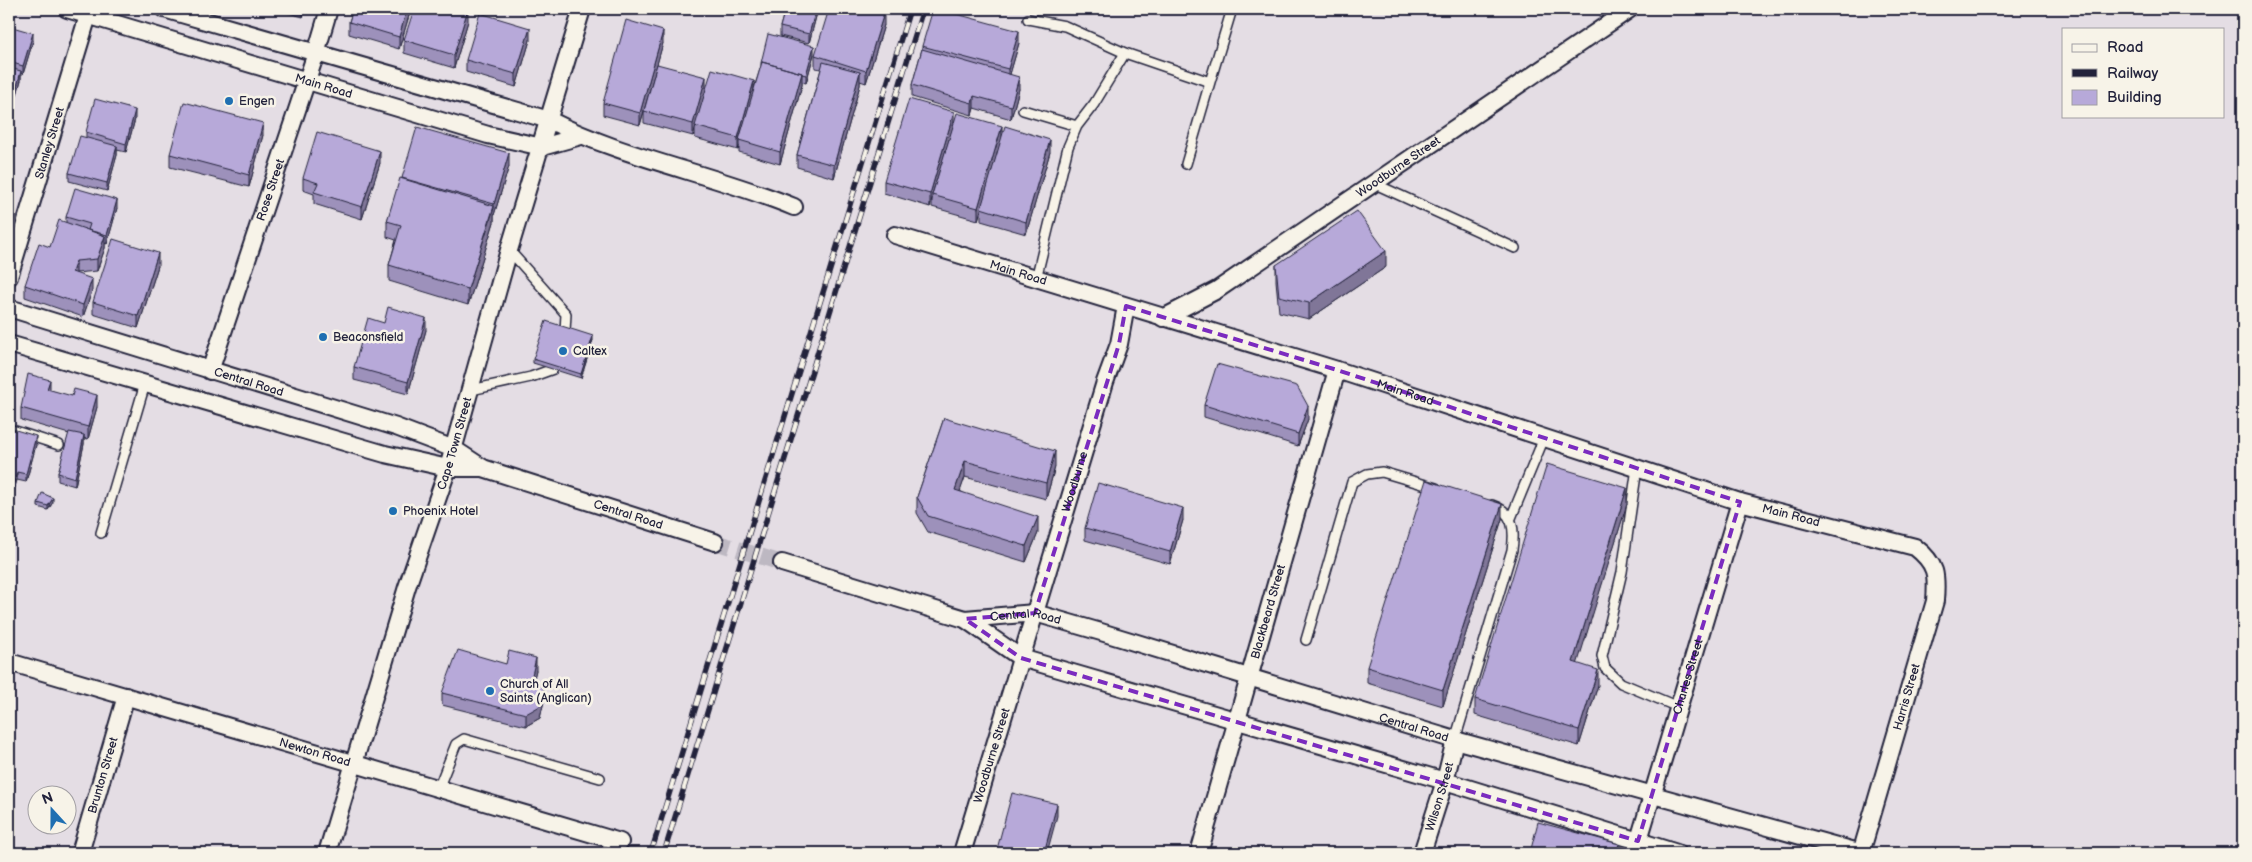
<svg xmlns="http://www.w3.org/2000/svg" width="2252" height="862" viewBox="0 0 2252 862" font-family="'Balsamiq Sans',sans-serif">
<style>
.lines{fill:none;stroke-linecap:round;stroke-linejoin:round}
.minor-tunnel{stroke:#bdb8c2;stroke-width:16;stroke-dasharray:16 8;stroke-linecap:butt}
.service-casing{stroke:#22223b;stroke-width:12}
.minor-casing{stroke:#22223b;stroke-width:20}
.service{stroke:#f7f3e8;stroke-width:9}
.minor{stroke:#f7f3e8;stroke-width:16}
.rail-casing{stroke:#22223b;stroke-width:5.5}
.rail{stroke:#f7f3e8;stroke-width:4;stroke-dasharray:11;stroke-linecap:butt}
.wall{fill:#9d91bb;stroke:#22223b}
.shaded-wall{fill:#807698;stroke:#22223b}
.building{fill:#b7a9d9;stroke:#22223b}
.marked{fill:none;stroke:#7b2cbf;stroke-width:4;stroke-dasharray:10 6;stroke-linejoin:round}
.poi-dot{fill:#1f6fb2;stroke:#f7f3e8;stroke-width:2}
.labels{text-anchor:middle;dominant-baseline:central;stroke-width:5;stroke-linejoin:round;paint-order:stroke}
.street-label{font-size:12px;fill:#22223b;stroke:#f7f3e8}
.poi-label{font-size:12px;fill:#22223b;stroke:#f7f3e8;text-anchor:start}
</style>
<rect width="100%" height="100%" fill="#e4dde4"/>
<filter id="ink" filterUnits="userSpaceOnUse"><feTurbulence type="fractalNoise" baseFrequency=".02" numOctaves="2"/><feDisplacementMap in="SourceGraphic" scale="10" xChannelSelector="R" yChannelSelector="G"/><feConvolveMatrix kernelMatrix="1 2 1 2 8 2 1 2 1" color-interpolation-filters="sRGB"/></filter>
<g filter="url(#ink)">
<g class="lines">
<path class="minor-tunnel" d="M715,542L782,563"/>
<defs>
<path id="service" d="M1028,19L1065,26L1125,53
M1023,110L1077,126
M1186,164L1210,82
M1373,183L1515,248
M509,250L566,314L565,331
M1036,279L1068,147L1077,126L1094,104L1125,53L1210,82L1232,9
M471,390L531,377L553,369
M9,429L59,445
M1637,468L1622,572L1602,656L1605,668L1621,683L1678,707
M1511,518L1544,438
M101,533L145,384
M1306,640L1352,482L1367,474L1382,472L1436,488
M1455,740L1512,550C1515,530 1514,512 1492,505
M438,789L456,744L464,739L600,778"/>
<g id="minor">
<path id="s1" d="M67,9L488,135L542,147L581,136"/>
<path d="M164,9L549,120C626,159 714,174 794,207"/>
<path id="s2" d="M895,235L1337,370L1740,502L1915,547C1937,564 1937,575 1935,601L1861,853"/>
<path id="s3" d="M9,277L90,9"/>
<path id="s4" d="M9,308L396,427L454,449L483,468L715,542"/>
<path id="s5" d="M1163,318L1217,290L1630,9"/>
<path d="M9,344L385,454L448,468H483"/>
<path id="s6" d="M210,371L316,53L329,9"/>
<path d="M782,563L965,619L1021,658L1445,781L1677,853"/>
<path id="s7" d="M965,619L1035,613L1101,632L1455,740L1862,853"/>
<path id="s8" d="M9,662L620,842"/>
<path id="s9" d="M80,853L126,696"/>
<path id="s10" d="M327,853L407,587L448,468L509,250L582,9"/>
<path id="s11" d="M962,853L1105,382L1119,344L1126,306"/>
<path id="s12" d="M1199,853L1337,370"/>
<path id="s13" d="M1422,853L1445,781L1455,740"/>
<path id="s14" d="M1635,853L1740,502"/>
</g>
</defs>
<use href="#service" class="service-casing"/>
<use href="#minor" class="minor-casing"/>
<use href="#service" class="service"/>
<use href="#minor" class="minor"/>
<defs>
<path id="rail" d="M651,853L910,9
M664,853L923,9"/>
</defs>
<use href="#rail" class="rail-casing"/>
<use href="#rail" class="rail"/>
</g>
<path class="wall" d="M274,9H305L303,17Z
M353,9H411L399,49L349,34V22Z
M785,9H818L809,43L780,36V27Z
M468,21L454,68L404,53V40Z
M884,25L866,83L860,81V85L834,178L797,167V155L821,69L815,68V55Z
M9,26L33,41L23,74H21V80L12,113L9,112Z
M530,40L516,87L466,72V60Z
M663,43L657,64L706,90L754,88L761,66V63L814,54L806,83L802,82V85L780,164L739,152V146L738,150L695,138V128L693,136L644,123V111L640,125L603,115V103Z
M1019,43L1010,74L1019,89L1011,119L974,108L972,115L912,97V85L922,49V46Z
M135,119L126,152L117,150V155L107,191L69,181V173L86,138V132Z
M954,121L1050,152L1026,234L981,221V210L978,220L932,207V198L930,207L884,193V181Z
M263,135L249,187L170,167V154Z
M380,163L362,219L314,204V194L303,190V178Z
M509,166L494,215V222L468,305L389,281V265L396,240L387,237V221L402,178Z
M117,208L107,244L105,243V248L97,271L76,273L92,291L83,317L25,297V285L66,222V217Z
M1276,265L1386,267L1309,319L1279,312L1276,281Z
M158,266L138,328L93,314V302Z
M384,323L426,330L408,394L354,380V367Z
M593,340L581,378L533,363V359Z
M50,390L97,407L88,439L84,438V444L75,486L58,481V473L69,434L21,420V408Z
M1204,405L1308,419L1298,446L1204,417Z
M944,418L1055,467L1046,499L965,477L960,491L1038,533L1026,562L928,532L917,513V497Z
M9,428L36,445L26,482L17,480L12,497L9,496Z
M53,502L48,510L38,507V503Z
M1627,504L1577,663L1598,685L1579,746L1475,715V699Z
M1502,519L1443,706L1367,683V667Z
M1183,520L1170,564L1085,540V528Z
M506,664L536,670L534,677L544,701L540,718L526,726L442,705V693Z"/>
<path class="shaded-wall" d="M303,9H305L303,17Z
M407,9H411L399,49V37Z
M468,9V21L454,68V55Z
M816,9H818L809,43V34Z
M884,13V25L866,83V71Z
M530,28V40L516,87V74Z
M663,31V43L640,125V113Z
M1019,31V43L1008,81V69Z
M33,33V41L23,74V66Z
M814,46V54L806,83V75Z
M21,71V80L12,113V105Z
M860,72V85L834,178V165Z
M802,73V85L780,164V152Z
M706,77V90L693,136V124Z
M1019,77V89L1011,119V106Z
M754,81V93L739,140V146L738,150V138Z
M974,96V108L972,115V103Z
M135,110V119L126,152V144Z
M954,112V124L932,195V198L930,207V194Z
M14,115V123L9,140V132Z
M263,123V135L249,187V175Z
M1002,126V138L978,220V208Z
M1050,140V152L1026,234V222Z
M117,146V155L107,191V183Z
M380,151V163L362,219V207Z
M509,153V166L494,215V222L468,305V289L494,208V204Z
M117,200V208L107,244V235Z
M105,236V248L97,271V259Z
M1386,251V267L1309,319V303Z
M158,253V266L138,328V316Z
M76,261V273L72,284V272Z
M92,279V291L83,317V305Z
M426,318V330L408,394V382Z
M593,336V340L581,378V374Z
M50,380V392L47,389Z
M97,395V407L88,439V427Z
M1308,406V419L1298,446V434Z
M84,435V444L75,486V478Z
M36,436V445L26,482V474Z
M1055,451V467L1046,499V483Z
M965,461V477L955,506V490Z
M17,472V480L12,497V488Z
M1627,488V504L1573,678V662Z
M53,498V502L48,510V506Z
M1502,504V519L1443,706V690Z
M1183,508V520L1170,564V552Z
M1038,517V533L1026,562V546Z
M536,658V670L532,687V675Z
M1598,670V685L1579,746V730Z
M544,689V701L540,718L526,726V714Z
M1057,804V816L1047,853H1044Z
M1619,844V853H1616Z"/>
<path class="building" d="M353,9H407L399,37L349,22Z
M414,9H468L454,55L404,40Z
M785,9H816L809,34L780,27Z
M829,9H869L884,13L866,71L815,55Z
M933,9H938L1019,31L1008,69L922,46Z
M480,13L530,28L516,74L466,60Z
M626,20L663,31L640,113L603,103Z
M9,26L33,33L23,66L9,62Z
M768,34L814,46L806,75L802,74V73L762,62L761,63Z
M922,49L1019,77L1011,106L974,96L972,103L912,85Z
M762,62L802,73L780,152L739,140Z
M823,62L860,72L834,165L797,155Z
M657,64L706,77L693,124L644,111Z
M9,68L21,71L12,105L9,104Z
M712,69L754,81L738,138L695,126Z
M95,99L135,110L126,144L86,132Z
M909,99L954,112L930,194L884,181Z
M184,102L263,123L249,175L170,154Z
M957,113L1002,126L978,208L932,195Z
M9,114L14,115L9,132Z
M1005,126L1050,140L1026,222L981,208Z
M417,127L509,153L494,204L402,178Z
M317,132L380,151L362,207L314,192L318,183L303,178Z
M80,136L117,146L107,183L69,173Z
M400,178L494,206L468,289L389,265L401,225L387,221Z
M75,188L117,200L107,235L88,230L90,224L66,217Z
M1357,211L1386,251L1309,303L1279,296L1276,265Z
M59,220L105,236L97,259L76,261L72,272L92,279L83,305L25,285L39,243L50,247Z
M113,239L158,253L138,316L93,302Z
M388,307L426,318L408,382L354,367L368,318L384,323Z
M546,321L593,336L581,374L533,359Z
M1217,364L1297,386L1308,406L1298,434L1204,405Z
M28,374L50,380L47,389L72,396L74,389L97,395L88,427L21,408Z
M944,418L1055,451L1046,483L965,461L955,490L1038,517L1026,546L928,516L917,497Z
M9,428L36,436L26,474L17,472L12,488L9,487Z
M69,432L84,435L75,478L58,473Z
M1547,464L1627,488L1573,662L1598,670L1579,730L1475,699Z
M1426,480L1502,504L1443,690L1367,667Z
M1098,483L1183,508L1170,552L1085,528Z
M42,493L53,498L48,506L38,503Z
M458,650L506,664L509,651L536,658L532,675L544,689L540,706L526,714L442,693Z
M1012,793L1057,804L1044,853H996Z
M1538,822L1619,844L1616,853H1530Z"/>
</g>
<path class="marked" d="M1126,306L1337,370L1740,502L1638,841L1021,658L965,619L1035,613L1119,344Z"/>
<g class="poi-dot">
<circle cx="229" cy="101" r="5"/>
<circle cx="323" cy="337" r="5"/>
<circle cx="563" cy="351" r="5"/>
<circle cx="393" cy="511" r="5"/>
<circle cx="490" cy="691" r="5"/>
</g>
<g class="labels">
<g class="street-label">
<text stroke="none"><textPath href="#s1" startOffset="268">Main Road</textPath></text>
<text stroke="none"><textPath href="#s3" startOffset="140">Stanley Street</textPath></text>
<text stroke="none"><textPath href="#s5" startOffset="280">Woodburne Street</textPath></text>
<text stroke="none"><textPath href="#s6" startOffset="191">Rose Street</textPath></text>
<text stroke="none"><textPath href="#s2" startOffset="129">Main Road</textPath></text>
<text stroke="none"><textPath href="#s4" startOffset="251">Central Road</textPath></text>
<text stroke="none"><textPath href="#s2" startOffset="534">Main Road</textPath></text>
<text stroke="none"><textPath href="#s10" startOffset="429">Cape Town Street</textPath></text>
<text stroke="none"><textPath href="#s11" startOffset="388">Woodburne</textPath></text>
<text stroke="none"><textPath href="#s4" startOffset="654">Central Road</textPath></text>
<text stroke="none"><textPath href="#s2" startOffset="939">Main Road</textPath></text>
<text stroke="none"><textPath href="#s12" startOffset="251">Blackbeard Street</textPath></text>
<text stroke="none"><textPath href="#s7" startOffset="61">Central Road</textPath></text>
<text stroke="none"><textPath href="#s14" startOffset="184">Charles Street</textPath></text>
<text transform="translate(1907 697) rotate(-74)">Harris Street</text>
<text stroke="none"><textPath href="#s7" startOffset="466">Central Road</textPath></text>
<text stroke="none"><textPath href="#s8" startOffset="319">Newton Road</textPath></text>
<text stroke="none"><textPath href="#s11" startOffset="102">Woodburne Street</textPath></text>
<text stroke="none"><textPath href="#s9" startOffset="81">Brunton Street</textPath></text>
<text stroke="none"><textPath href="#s13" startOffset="59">Wilson Street</textPath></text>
</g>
<g class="poi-label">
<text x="239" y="101">Engen</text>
<text x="333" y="337">Beaconsfield</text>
<text x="573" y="351">Caltex</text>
<text x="403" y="511">Phoenix Hotel</text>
<text x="500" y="684">Church of All<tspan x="500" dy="14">Saints (Anglican)</tspan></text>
</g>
</g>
<rect width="2252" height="862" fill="none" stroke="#f7f3e8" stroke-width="30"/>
<rect x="15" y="15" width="2222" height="832" fill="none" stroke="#22223b" stroke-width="2" filter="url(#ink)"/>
<rect x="2062" y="28" width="162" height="90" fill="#f7f3e8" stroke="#a29fa3"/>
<rect x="2072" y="44" width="25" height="8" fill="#f7f3e8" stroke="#a29fa3"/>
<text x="2107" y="52" font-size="15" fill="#22223b">Road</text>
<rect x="2072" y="69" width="25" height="8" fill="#22223b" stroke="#a29fa3"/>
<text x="2107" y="78" font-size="15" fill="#22223b">Railway</text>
<rect x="2072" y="90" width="25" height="15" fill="#b7a9d9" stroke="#a29fa3"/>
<text x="2107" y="102" font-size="15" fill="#22223b">Building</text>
<g transform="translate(52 810) rotate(339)"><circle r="24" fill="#f7f3e8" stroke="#a29fa3"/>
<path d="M0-4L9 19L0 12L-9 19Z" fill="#1f6fb2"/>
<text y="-8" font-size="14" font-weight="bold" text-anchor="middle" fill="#22223b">N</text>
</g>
</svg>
